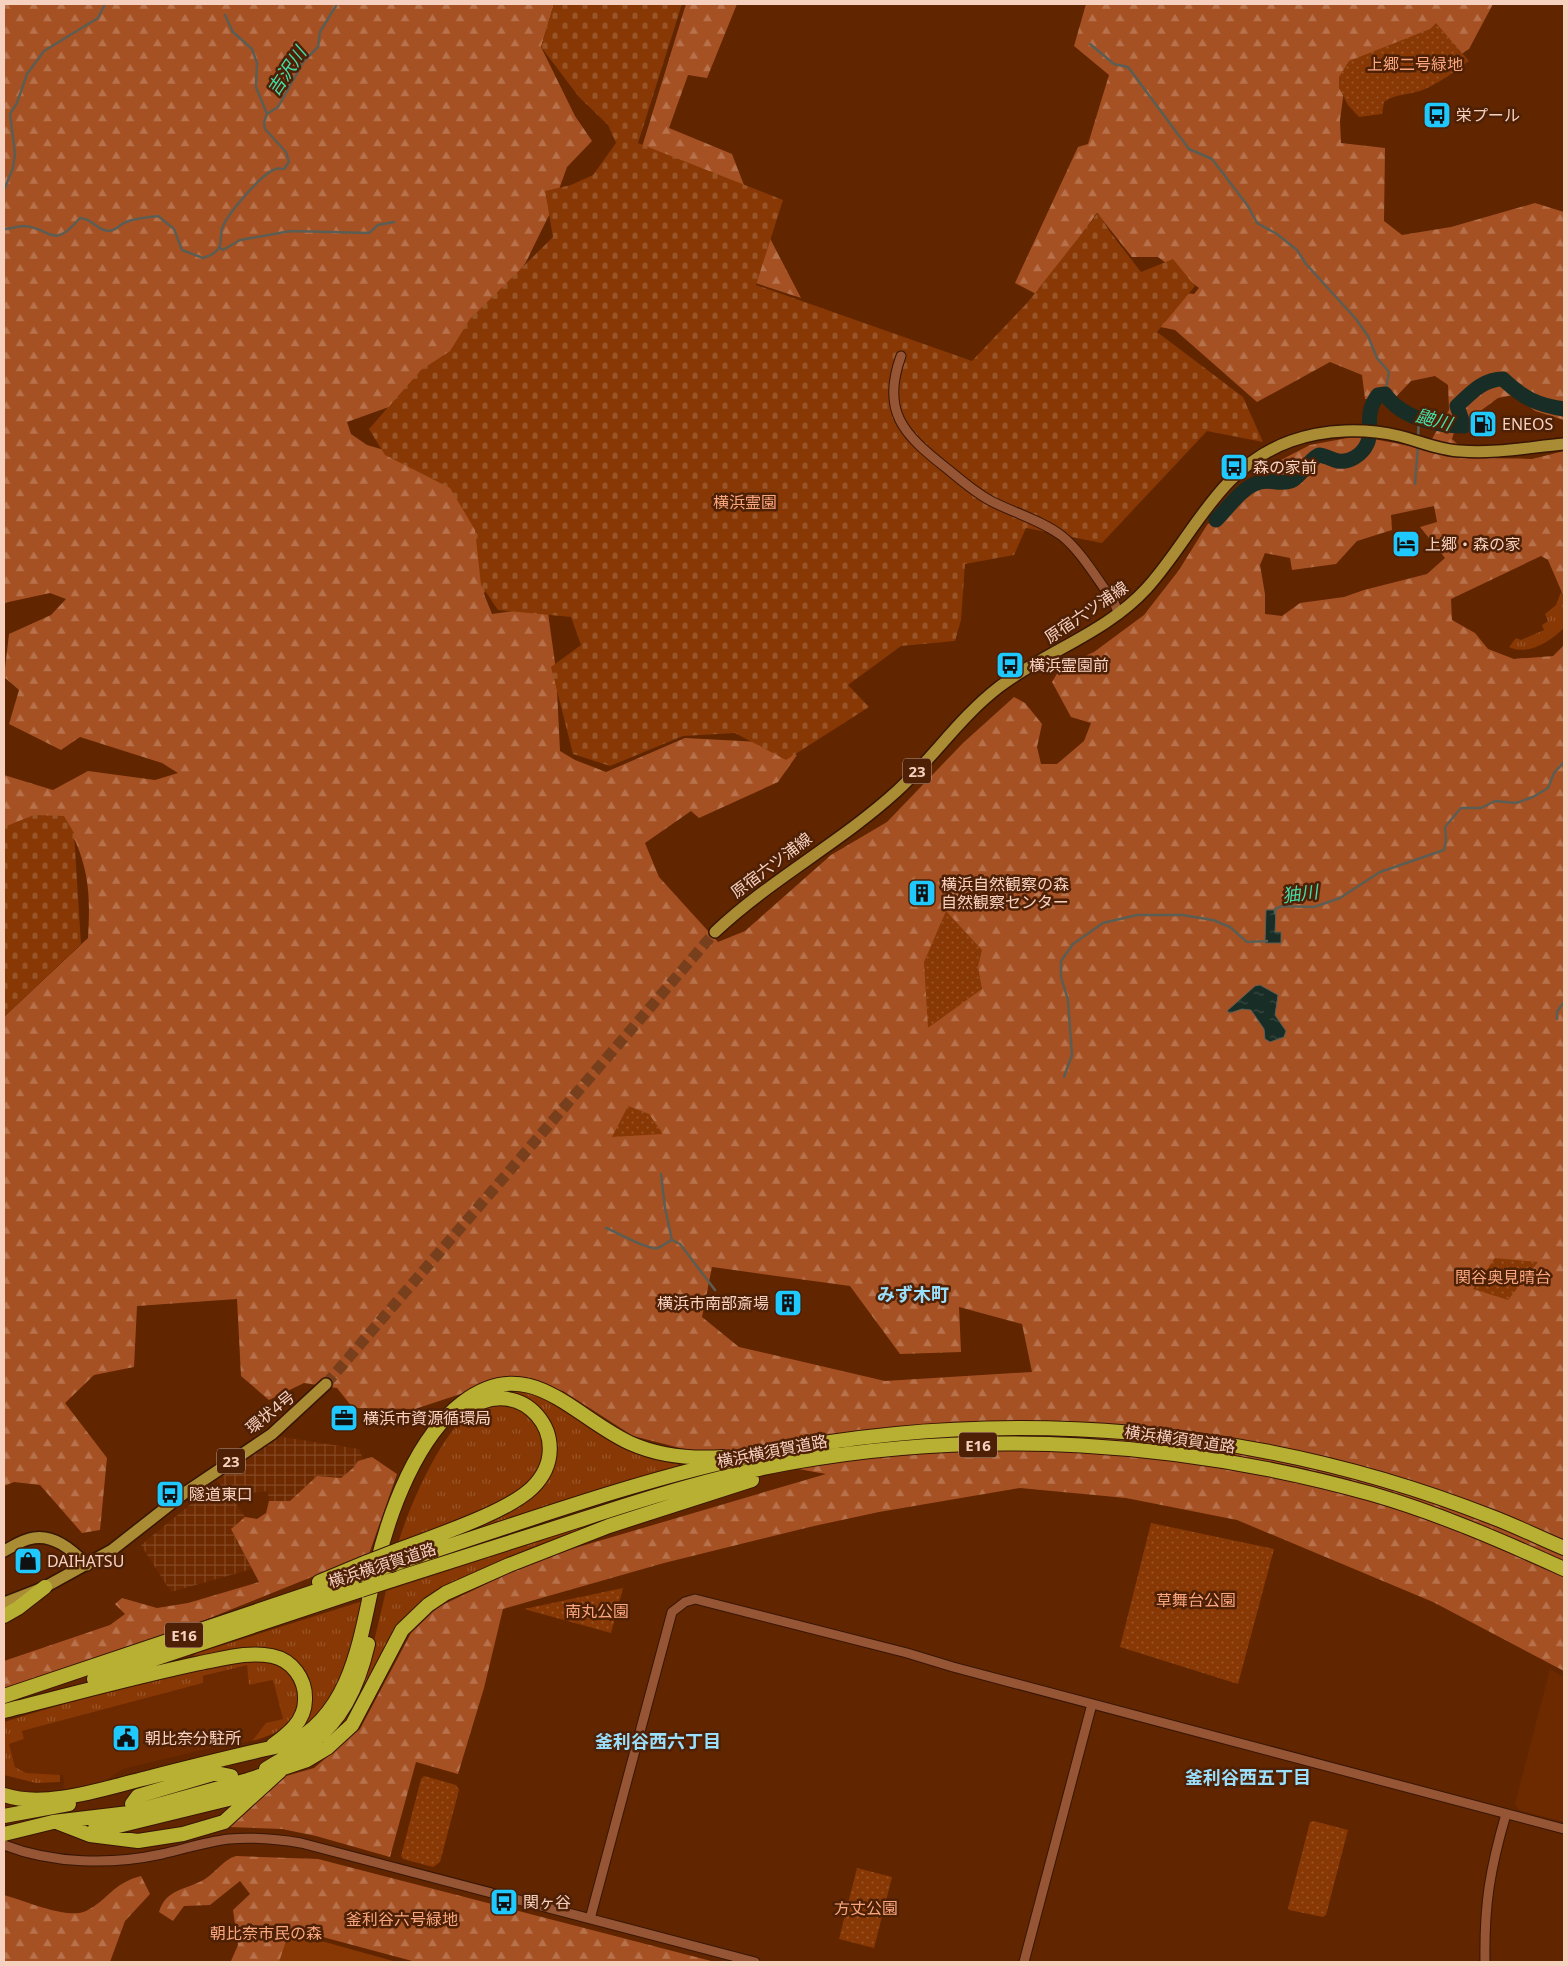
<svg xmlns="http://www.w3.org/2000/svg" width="1568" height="1966" viewBox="0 0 1568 1966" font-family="'Noto Sans','Noto Sans JP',sans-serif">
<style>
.built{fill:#6d2a00}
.industrial{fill:url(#industrial-grid)}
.grass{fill:url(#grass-tufts)}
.forest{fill:url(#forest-firs);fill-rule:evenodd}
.cemetery{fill:url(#cemetery-stones)}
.park{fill:url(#park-dots)}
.pitch{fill:#873804}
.water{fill:url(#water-ripples);stroke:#5b5e54}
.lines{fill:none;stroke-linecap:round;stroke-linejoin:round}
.stream{stroke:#5b5e54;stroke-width:2.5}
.river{stroke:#182d25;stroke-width:15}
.major-tunnel{stroke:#783f1d;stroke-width:11;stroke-dasharray:11 5.5;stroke-linecap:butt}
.minor-casing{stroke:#371606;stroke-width:11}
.major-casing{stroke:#371606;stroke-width:14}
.highway-casing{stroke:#371606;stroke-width:16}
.minor{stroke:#965535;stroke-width:9}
.major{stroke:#aa8c34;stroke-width:11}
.highway{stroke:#b7b033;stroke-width:14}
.highway-bridge-casing{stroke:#371606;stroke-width:16;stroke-linecap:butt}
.highway-bridge{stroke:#b7b033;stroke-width:14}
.labels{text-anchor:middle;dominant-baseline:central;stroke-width:5;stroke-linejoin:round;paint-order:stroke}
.shield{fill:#4e2006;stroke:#c49c88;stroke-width:1}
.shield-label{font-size:15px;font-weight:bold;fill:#f7d1c0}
.park-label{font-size:16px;fill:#fba77f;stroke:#4e2006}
.poi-label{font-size:16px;fill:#f7d1c0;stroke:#4e2006;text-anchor:start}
.street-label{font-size:16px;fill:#f7d1c0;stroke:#4e2006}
.water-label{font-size:18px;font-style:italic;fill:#42e0ab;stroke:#4e2006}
.neighbourhood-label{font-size:18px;font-weight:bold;fill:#9ae0fd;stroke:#4e2006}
</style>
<defs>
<pattern id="industrial-grid" width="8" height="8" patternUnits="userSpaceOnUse" patternTransform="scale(1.25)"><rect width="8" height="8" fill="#6d2a00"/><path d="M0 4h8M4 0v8" fill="none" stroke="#834823"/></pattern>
<pattern id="grass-tufts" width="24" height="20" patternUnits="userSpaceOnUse" patternTransform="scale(1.25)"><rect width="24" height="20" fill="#873804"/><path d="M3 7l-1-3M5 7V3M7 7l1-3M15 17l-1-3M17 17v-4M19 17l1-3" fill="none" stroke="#995427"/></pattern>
<pattern id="forest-firs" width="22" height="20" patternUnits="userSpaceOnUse" patternTransform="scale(1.25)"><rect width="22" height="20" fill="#a65123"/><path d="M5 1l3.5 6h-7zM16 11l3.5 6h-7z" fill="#b7714b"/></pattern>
<pattern id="cemetery-stones" width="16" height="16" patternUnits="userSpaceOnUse" patternTransform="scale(1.25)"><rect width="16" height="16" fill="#873804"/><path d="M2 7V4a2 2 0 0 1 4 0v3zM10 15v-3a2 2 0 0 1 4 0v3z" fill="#995427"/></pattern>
<pattern id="park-dots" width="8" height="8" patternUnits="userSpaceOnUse" patternTransform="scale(1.25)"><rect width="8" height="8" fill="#873804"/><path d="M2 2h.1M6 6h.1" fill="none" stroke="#995427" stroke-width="1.8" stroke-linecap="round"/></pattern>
<pattern id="water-ripples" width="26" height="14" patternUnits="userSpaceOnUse" patternTransform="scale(1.25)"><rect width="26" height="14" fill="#182d25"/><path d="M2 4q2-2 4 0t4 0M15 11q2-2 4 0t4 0" fill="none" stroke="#3a4a43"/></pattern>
</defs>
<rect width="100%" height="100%" fill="#612500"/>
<path class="built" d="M247,1664L256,1684L273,1680L283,1719L266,1724L252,1741L215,1747L123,1769L97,1786L65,1793L63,1775L45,1776L26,1773L15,1767L9,1744L24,1739L22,1731L203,1683L202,1677Z
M1550,1669L1564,1677V1822L1519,1810L1515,1804Z"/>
<path class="industrial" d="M276,1436L359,1449L363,1459L358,1461L353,1468L341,1478L317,1476L290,1501H269L268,1491L229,1496L217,1480L223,1472Z
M213,1486L228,1500L234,1501L245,1517L231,1529L252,1569L171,1592L141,1545Z"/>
<path class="grass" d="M1561,592L1564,597L1563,629C1549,642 1528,656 1509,647L1516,638L1521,640L1544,630L1542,625L1548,621L1545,614L1556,605Z
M508,1387L525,1388L676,1459L679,1467L406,1556C437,1541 530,1506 546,1481C554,1469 555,1459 555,1445C555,1415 536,1406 512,1394H507Z
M486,1405L521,1406L546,1436L541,1469L510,1497L398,1544C407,1511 441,1433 469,1414C474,1410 481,1408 486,1405Z
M601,1521L602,1524L485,1568L436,1593L415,1608L353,1715L330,1740L307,1754L374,1641L386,1591Z
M366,1600C352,1652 344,1702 296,1735L311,1708L291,1658L194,1660L193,1656L198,1653Z
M256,1659C262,1660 270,1659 275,1662C296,1671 307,1702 292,1720C282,1732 266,1737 252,1741L266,1723L283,1719L273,1680L249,1685L247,1665L203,1676V1683L22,1731L24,1739L9,1744L15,1767L26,1773L60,1775V1782L36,1783L4,1775V1722C87,1696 170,1673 256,1659Z"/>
<path class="forest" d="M4,4H554L541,47L575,116L592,141L567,167L552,209L526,262L510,287L414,398L347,422L351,434L367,445L456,471L505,519L484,594L492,614L547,606L556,670L560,751L575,760L606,772L685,738L760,742L797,755L778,782L699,818L691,811L645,843L659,877L718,942L745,931L831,855L887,822L963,743L1014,697L1025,703L1042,724L1037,747L1041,764H1057L1084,741L1091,723L1071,717L1052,682L1061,667L1094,652L1144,615L1179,570L1207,525L1271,465L1310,445L1358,436L1426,449L1449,410L1448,385L1435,376L1411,381L1393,400L1365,399L1362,375L1330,362L1257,402L1175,330L1156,326L1185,293L1194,294L1199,288L1158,257H1132L1097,213L1038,295L1015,283L1078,147L1088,144L1109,75L1074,46L1086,4H1493L1469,49L1422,79L1345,83L1340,120L1341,143L1385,148L1384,221L1402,235L1451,227L1535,203L1564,212V420L1535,411L1514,395L1498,398L1468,420L1456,426L1452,439L1468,454L1486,458L1532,459L1564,451V597L1548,560L1541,556L1451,599L1452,620L1475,633L1488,649L1514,659L1553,656L1564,645V1671L1433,1602L1237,1520L1126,1498L1020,1488L879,1512L814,1526L664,1563L503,1609L484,1688L458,1774L416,1762L390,1857L316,1836L282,1829L229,1827L286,1776L314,1768L360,1729L411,1633L438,1607L541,1558L826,1474L680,1448L633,1436L563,1391L509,1378L415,1409L353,1408L337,1388L304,1383L269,1400L241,1376L237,1299L137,1306L134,1367L94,1375L65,1403L107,1458L100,1530L82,1533L40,1485L14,1482L4,1486V1017L88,938C90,901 90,875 75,840L4,859V775L53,790L88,771L155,780L178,773L162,763L80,737L61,750L9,724L19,690L4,677L9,634L51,615L66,599L50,593L4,603ZM1434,506L1437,522L1420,527L1445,558L1427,574L1364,590L1344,597L1300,603L1282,616L1265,614V594L1260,565L1265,553L1290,558L1292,570L1336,564L1357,541L1392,530L1391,515ZM712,1267L850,1286L900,1354L961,1352L959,1307L1022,1324L1032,1372L885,1381L739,1347L702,1317Z
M686,4H737L707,78L688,75L669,128L732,154L749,198L801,298L719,271L642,147Z
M372,1457L397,1474L369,1554L160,1638L4,1691V1661L110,1625L125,1614L115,1604L122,1598L157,1608L188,1603L259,1582L231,1529L245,1517L257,1519L266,1513L269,1501H290L317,1476L341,1478L353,1468L358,1461Z
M236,1856L318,1859L715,1962H416L304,1932L305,1945L327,1962H225L231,1961L238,1945L233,1910L250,1894L240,1881L210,1905L184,1906L173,1921L159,1912C166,1888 187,1890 205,1879C216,1872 223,1860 236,1856Z
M141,1876L150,1894L125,1921L110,1962H4V1895C23,1900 68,1920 86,1911C108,1900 113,1883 141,1876Z"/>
<path class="cemetery" d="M554,4H682L638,143L783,200L756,285L972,361L1027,303L1098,213L1110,232L1141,272L1173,259L1195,286L1157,332L1243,397L1263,442L1207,431L1102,543L1026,528L1014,555L965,564L961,620L955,641L901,646L848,685L869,707L786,760L735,733L683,736L610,766L573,754L551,667L581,645L571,617L498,610L481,585L475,530L450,488L385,455L369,429L421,370L450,351L470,319L553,237L545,191L571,185L593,175L616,143L608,125L579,97L541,47Z
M34,815L64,816L74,833L81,944L4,1017V827Z"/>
<path class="park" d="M1436,23L1469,61C1455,71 1441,82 1425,89C1412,95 1396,93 1384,102L1382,114L1359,117L1348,105L1339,88V77L1349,61L1430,29Z
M946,911L982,950L978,967L982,989L928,1028L924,962Z
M628,1106L649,1114L663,1134L612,1137Z
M1495,1258L1538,1262L1508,1300L1473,1289Z
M1151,1523L1274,1549L1238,1684L1120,1647Z
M623,1588L611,1633L524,1609Z
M424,1776L456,1785L459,1790L440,1862L433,1867L403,1859L401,1856L421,1779Z
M1314,1821L1348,1830L1326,1915L1323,1917L1289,1910L1288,1908L1310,1822Z
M857,1868L892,1877L874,1948L839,1939Z"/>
<path class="pitch" d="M289,1932L397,1962H279Z"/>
<path class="water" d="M1266,910H1276L1275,932H1281V943H1265Z
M1260,985L1278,995L1275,1015L1286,1031L1284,1037L1270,1042L1265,1039L1264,1029L1251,1010L1242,1009L1230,1013L1227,1011L1255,986Z"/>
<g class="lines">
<path class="stream" d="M225,15L233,32L252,49L257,63L256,87L267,114
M1090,44L1114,64L1128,67L1189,149L1212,159L1248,206L1257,223L1277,234L1297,250L1306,264L1356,319L1368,336L1377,358L1389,372L1385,394
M4,190L13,168L15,153L10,114L17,103L27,74L44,51L98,18L105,4
M4,229C11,229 17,226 24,226C52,228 52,251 80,218C94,219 97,231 109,231C117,230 119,225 126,222C136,218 148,217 158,216L174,229L182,250L203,258C209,256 215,254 219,248C222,242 220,235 222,229C226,215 263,172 276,169C277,168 283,169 284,169L289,162L286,152L265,129L264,122L267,114L278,107L304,61L318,47L320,32L337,4
M219,247L223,250L240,240L291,231L369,233L378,225L394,222
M1418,438L1419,418
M1415,484L1418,446
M1275,913V909L1282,906L1314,907L1340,898L1380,872L1444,850L1446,840L1445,827L1461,808H1481L1495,801L1516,803L1533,797L1548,788L1554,773L1564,762
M1557,1019V1012L1564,1002
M1064,1077L1072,1055L1068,1000L1061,977V961L1073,944L1103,923L1137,915H1182L1213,920L1230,927L1247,942L1267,941
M661,1174L665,1208L672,1240L680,1244L715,1290
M606,1228C617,1232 649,1251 658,1248C663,1246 667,1242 672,1240"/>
<path class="river" d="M1216,520C1228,508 1243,486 1260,482C1270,479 1280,485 1291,481C1302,476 1307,461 1319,455C1326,456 1331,459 1338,461C1349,463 1362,455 1367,444C1374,430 1363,415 1378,395L1385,394C1401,418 1437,426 1464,426L1457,406C1471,393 1483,379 1503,379C1523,398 1537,405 1564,409"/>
<path class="major-tunnel" d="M326,1384L715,932"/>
<defs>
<path id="minor" d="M901,356C881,411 903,434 945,467C960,479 974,492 991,501C1014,513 1041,520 1062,536C1081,551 1099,582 1114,602L1118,612
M4,1845C53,1864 111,1865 162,1854C184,1849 205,1842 229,1839C253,1837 277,1839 301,1843L755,1962
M590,1919L672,1612L685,1602L695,1599L907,1653L953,1667L1564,1829
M1024,1962L1092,1704
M1485,1962C1484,1905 1490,1869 1506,1814"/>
<path id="major" d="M715,932C771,879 840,843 897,791C933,758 960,717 999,687C1046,651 1106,633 1147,588C1194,536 1218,467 1291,441C1325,429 1364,428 1399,436C1419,441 1439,450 1460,451C1494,454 1530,447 1564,444
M4,1551C12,1547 20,1541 29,1539C52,1532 72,1550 87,1565
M4,1603L45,1587L112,1550L186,1492L272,1434L326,1384"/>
<path id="highway" d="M398,1550C434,1536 506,1513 532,1488C581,1440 519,1367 464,1413
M394,1564C515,1525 641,1478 766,1453C1008,1405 1261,1426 1492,1517C1516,1526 1540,1538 1564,1548
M392,1580C456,1560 519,1539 583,1519C650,1497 718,1476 788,1463C981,1428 1183,1441 1372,1494C1438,1513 1502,1541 1564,1569
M319,1582L367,1562
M4,1616L18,1608L45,1587
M94,1679L361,1590
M4,1696L364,1575
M4,1711C69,1695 134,1677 200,1663C223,1659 248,1651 272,1656C292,1660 306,1679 305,1700C305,1721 288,1734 273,1745
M266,1769C282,1759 298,1751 313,1741C344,1719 360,1679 368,1644
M4,1795C46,1809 105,1788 147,1778C194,1766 241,1754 289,1744C356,1712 361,1628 377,1564C390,1510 417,1437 462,1403C529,1351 573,1417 630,1443C659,1456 693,1459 723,1457
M132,1804L138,1796L216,1773L231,1776
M4,1816L69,1804
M59,1823L90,1835L138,1841L183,1834L224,1822L280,1771
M95,1828H110L257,1792
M4,1834L53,1822L129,1813L248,1780L307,1760L327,1748L352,1725L402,1630L428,1605L446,1593L509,1565L609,1526L752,1480"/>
</defs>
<use href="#minor" class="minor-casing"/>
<use href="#major" class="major-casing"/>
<use href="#highway" class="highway-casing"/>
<use href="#minor" class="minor"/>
<use href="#major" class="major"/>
<use href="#highway" class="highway"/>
<defs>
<path id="highway-bridge" d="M367,1562L398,1550
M364,1575L394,1564
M361,1590L392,1580"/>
</defs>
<use href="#highway-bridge" class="highway-bridge-casing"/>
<use href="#highway-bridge" class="highway-bridge"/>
</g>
<defs>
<symbol id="bus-square" viewBox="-11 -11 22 22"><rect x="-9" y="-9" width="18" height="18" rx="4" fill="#20c9fd" stroke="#4e2006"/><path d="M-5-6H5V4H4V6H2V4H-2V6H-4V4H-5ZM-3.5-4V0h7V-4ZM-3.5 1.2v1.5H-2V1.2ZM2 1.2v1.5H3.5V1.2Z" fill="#111"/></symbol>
<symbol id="fuel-square" viewBox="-11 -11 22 22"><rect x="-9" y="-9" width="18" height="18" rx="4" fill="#20c9fd" stroke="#4e2006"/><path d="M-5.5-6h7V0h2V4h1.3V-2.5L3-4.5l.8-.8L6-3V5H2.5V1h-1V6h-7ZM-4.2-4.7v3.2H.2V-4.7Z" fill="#111"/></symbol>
<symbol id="hotel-square" viewBox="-11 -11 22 22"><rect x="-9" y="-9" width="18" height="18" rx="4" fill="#20c9fd" stroke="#4e2006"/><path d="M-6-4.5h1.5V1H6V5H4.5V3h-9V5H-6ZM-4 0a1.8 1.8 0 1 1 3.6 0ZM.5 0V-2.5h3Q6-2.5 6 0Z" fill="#111"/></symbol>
<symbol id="building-square" viewBox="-11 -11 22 22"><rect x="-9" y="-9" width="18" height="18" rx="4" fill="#20c9fd" stroke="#4e2006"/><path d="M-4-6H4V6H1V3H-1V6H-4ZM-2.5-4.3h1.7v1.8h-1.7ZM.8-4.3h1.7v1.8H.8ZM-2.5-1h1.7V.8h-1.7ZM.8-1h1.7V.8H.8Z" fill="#111"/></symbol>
<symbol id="office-square" viewBox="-11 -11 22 22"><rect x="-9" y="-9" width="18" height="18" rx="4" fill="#20c9fd" stroke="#4e2006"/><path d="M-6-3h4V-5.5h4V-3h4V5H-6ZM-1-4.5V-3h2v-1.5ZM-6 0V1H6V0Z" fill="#111"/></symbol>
<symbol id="shop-square" viewBox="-11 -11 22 22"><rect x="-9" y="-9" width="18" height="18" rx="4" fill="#20c9fd" stroke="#4e2006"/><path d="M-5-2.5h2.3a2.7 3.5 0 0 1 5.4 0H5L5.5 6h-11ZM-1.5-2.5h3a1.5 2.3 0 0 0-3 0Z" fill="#111"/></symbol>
<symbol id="civic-square" viewBox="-11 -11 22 22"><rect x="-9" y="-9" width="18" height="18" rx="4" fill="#20c9fd" stroke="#4e2006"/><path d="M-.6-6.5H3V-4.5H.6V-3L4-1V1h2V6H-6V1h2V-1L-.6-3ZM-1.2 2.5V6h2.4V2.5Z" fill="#111"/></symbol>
</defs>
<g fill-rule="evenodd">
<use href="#bus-square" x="1421" y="99" width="32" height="32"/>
<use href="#fuel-square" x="1467" y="408" width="32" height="32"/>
<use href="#bus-square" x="1218" y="451" width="32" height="32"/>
<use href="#hotel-square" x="1390" y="528" width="32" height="32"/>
<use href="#bus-square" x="994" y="649" width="32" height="32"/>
<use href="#building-square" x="906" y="877" width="32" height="32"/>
<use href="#building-square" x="772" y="1287" width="32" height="32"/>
<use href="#office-square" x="328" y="1402" width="32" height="32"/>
<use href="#bus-square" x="154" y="1478" width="32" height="32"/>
<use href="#shop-square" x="12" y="1545" width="32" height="32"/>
<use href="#civic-square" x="110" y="1722" width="32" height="32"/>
<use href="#bus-square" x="488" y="1886" width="32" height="32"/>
</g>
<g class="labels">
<g class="shield">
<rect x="903" y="758.5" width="28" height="25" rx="4"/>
<rect x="959" y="1432.5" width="38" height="25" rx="4"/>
<rect x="217" y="1448.5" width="28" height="25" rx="4"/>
<rect x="165" y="1622.5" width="38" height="25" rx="4"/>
</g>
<g class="shield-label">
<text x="917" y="771">23</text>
<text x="978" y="1445">E16</text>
<text x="231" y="1461">23</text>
<text x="184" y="1635">E16</text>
</g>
<g class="park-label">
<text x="1415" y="64">上郷二号緑地</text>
<text x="745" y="502">横浜霊園</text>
<text x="1503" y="1277">関谷奥見晴台</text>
<text x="1196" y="1600">草舞台公園</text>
<text x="597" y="1611">南丸公園</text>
<text x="866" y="1908">方丈公園</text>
<text x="402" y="1919">釜利谷六号緑地</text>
<text x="266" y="1933">朝比奈市民の森</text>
</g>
<g class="poi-label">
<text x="1456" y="115">栄プール</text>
<text x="1502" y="424">ENEOS</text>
<text x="1253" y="467">森の家前</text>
<text x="1425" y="544">上郷・森の家</text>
<text x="1029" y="665">横浜霊園前</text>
<text x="941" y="884">横浜自然観察の森<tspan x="941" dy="18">自然観察センター</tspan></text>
<text x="769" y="1303" text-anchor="end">横浜市南部斎場</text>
<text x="363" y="1418">横浜市資源循環局</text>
<text x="189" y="1494">隧道東口</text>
<text x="47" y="1561">DAIHATSU</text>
<text x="145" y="1738">朝比奈分駐所</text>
<text x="523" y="1902">関ヶ谷</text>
</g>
<g class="street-label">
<text transform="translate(1086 612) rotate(-34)">原宿六ツ浦線</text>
<text transform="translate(771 865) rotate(-37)">原宿六ツ浦線</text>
<text transform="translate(270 1412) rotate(-39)">環状4号</text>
<text transform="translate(1180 1439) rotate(8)">横浜横須賀道路</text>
<text transform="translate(772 1451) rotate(-11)">横浜横須賀道路</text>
<text transform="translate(382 1565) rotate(-18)">横浜横須賀道路</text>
</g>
<g class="water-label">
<text transform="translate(286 71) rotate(-56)">吉沢川</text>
<text transform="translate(1434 419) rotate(15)">鼬川</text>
<text transform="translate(1300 893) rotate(-7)">㹨川</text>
</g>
<g class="neighbourhood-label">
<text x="913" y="1294">みず木町</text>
<text x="658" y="1741">釜利谷西六丁目</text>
<text x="1248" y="1777">釜利谷西五丁目</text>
</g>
</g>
<rect width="1568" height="1966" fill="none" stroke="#f7d1c0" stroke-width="10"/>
</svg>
